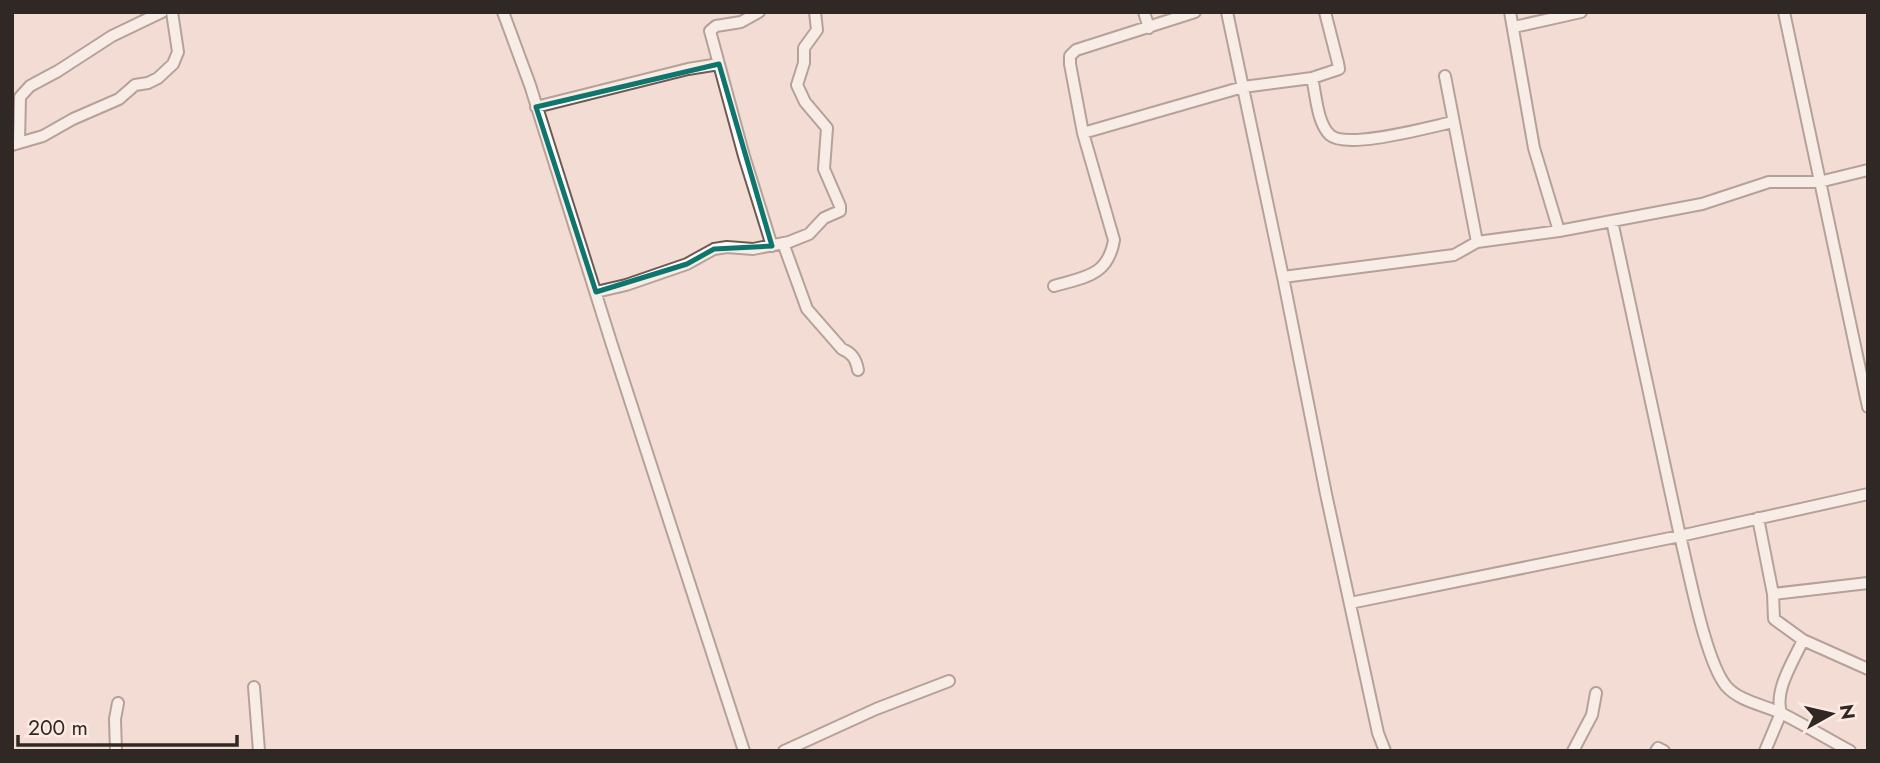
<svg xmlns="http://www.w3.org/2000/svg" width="1880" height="763" viewBox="0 0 1880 763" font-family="Jost,sans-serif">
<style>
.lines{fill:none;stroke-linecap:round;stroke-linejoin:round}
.minor-casing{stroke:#6d5a53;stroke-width:14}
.minor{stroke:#fff;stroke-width:10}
.marked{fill:none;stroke:#0f766e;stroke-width:5;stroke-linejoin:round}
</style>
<rect width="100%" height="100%" fill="#f2dcd3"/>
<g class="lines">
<defs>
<path id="minor" d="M503,12L530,85L612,345L744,751
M759,12L741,22L716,26L710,31L744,156L772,246
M1144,12L1149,28
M1227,12L1283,277L1454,255L1477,242L1559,231L1702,204L1769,182H1819L1868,170
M1510,12L1534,148L1559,231
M1784,12L1868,407
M1514,27L1581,12
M1445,76L1477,242
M1312,78C1316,94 1317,123 1330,135C1347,150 1429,127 1453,122
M536,107L688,69L719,64
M1083,133L1070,64V56L1076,50L1195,12
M19,142L20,97L30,86L58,71L112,36L162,12
M12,145L43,136L73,119L119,99L135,85L148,83L158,78L173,64L178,52L172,12
M1612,221L1680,536L1868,494
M783,243L807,309L842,349C852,353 856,359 858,370
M1283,277L1326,494L1378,733L1385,751
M1054,286C1085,277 1108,276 1114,240L1083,133L1243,87L1312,78L1339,69L1338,63L1325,12
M596,292L626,285L687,264L714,249L727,247L753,249L789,242L809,234L824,218L840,211V206L824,169L827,128L805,102L797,85L804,63V48L817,30L815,12
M1758,518L1773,594
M1868,583L1773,594L1774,619L1803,640L1868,669
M1350,603L1680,536C1689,571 1705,660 1726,686C1740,702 1765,705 1783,714C1806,726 1828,739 1850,751
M254,687L259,751
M116,751L115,719L118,703
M784,751L876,709L949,681
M1573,751L1592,715L1596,693
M1656,751L1658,748L1664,751
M1765,751L1781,713C1774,690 1793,662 1803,640"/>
</defs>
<use href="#minor" class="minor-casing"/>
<use href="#minor" class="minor"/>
</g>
<path d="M0 0H1880V763H0ZM719,64L772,246L714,249L687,264L596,292L536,107Z" fill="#f2dcd3" fill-opacity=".55" fill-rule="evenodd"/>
<path class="marked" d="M719,64L772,246L714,249L687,264L596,292L536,107Z"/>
<rect width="1880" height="763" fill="none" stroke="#302824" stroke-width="28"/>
<g transform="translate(1831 714) rotate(82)" stroke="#fceae3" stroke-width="5" paint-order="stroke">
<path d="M0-5L12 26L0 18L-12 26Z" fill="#302824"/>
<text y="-10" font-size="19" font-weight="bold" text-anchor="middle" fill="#302824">N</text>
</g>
<path d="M18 735v10h219v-10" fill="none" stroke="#302824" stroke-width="3.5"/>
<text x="28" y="735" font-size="21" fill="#302824" stroke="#fceae3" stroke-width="5" paint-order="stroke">200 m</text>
</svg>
